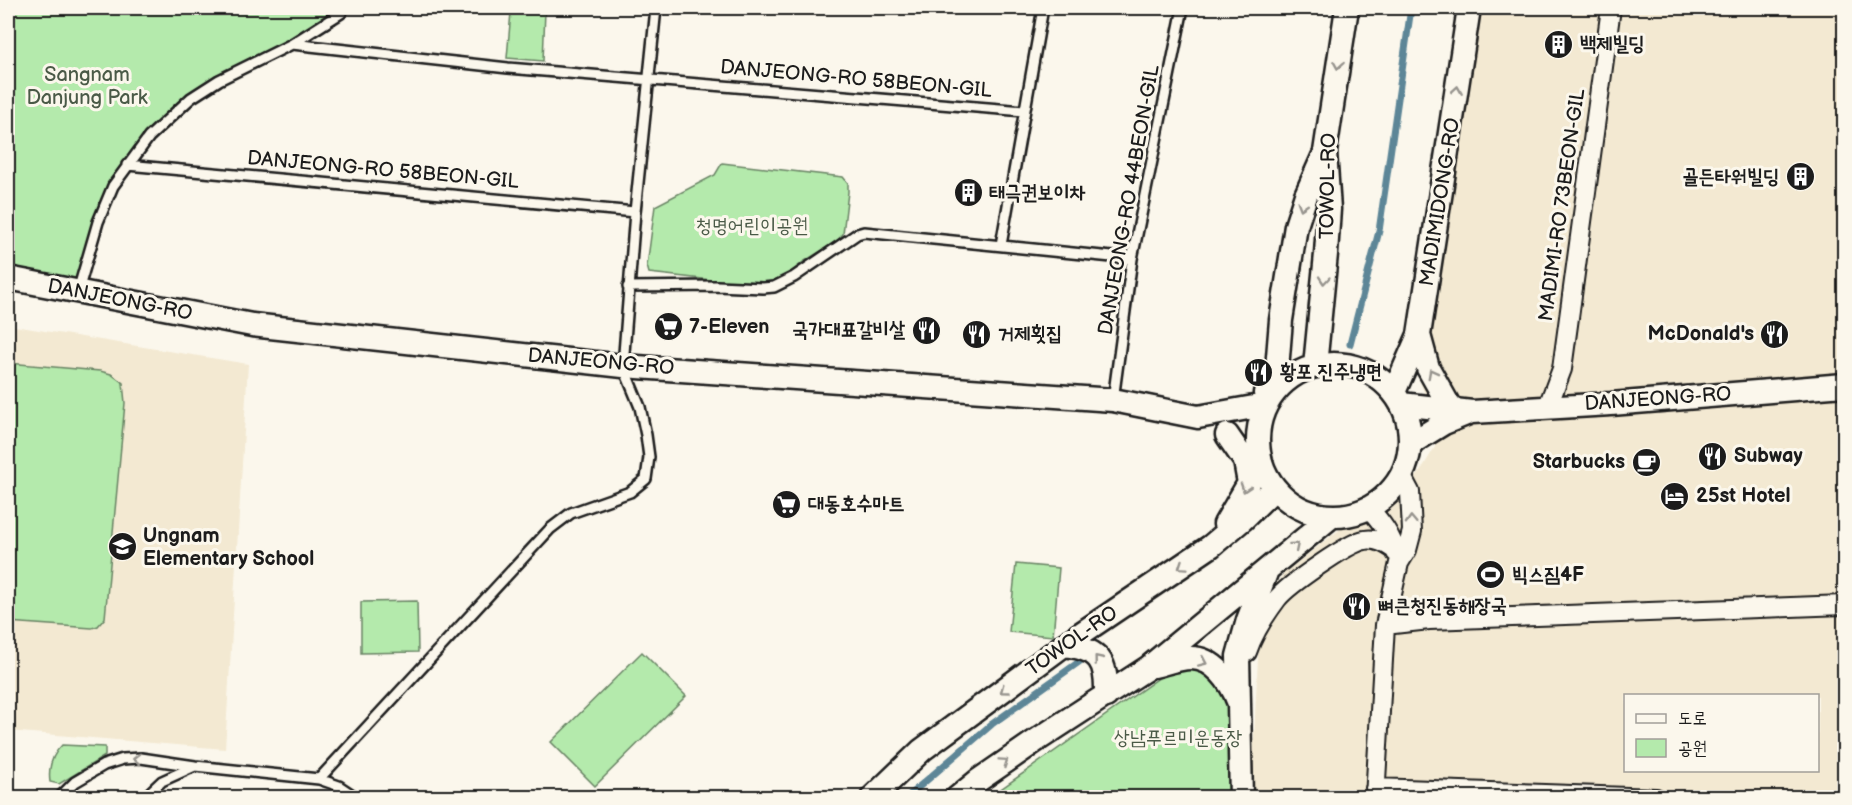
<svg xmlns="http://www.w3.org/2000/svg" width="1852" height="805" viewBox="0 0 1852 805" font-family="'Balsamiq Sans','Poor Story',sans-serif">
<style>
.built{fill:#f3e9d2;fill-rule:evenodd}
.green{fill:#b4eaac;stroke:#688364;stroke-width:1.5}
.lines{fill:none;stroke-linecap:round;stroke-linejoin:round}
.stream{stroke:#5d8697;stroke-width:7}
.service-casing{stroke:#1c1c1c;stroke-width:14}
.minor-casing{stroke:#1c1c1c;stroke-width:22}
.tertiary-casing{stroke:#1c1c1c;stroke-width:27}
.service{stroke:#fbf7ec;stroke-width:9}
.minor{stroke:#fbf7ec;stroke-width:18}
.tertiary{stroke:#fbf7ec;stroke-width:22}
.oneway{stroke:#97948e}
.labels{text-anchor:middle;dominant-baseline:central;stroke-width:6;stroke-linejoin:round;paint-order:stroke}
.poi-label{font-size:20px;font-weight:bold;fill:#1c1c1c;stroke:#fbf7ec;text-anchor:start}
.park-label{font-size:20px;fill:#4a5a47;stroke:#fbf7ec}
.street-label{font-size:20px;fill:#1c1c1c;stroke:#fbf7ec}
</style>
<rect width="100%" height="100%" fill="#fbf7ec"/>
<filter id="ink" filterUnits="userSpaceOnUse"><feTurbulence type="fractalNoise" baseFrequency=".0167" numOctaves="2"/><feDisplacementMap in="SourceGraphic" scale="12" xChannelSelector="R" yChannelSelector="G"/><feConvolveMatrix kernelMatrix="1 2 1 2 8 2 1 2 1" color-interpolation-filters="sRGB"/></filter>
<g filter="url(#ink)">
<path class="built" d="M1477,8H1844V797L1251,798L1260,617L1264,600L1285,572L1365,510L1418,475L1435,447L1433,415L1419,379L1430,359L1436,297ZM1626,696H1818V770H1626Z
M8,325L248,364L225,749L8,731Z"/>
<path class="green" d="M8,8H344L341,13L219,80L172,115L113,186L78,291L8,278Z
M514,8H542L545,11L543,61L507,58L511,12Z
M722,163L843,177L848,183V192L843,234L837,241L803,262L785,277L757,285L649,273L647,266L655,206L715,175Z
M8,363L100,371L111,374L123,383L125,403L105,618L98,626L92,628L8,622Z
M1016,564L1059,568L1053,636L1009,632Z
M417,601L418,652L361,653V602Z
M642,652L686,696L595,786L551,742Z
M1195,668L1215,674L1229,690L1241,797L988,798L1166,673Z
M62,745L105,747V756L59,784L50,782C48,767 52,755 62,745Z"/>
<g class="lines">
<path class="stream" d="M1350,344L1379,231L1411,8
M906,798L992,724L1086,657"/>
<defs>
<path id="service" d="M292,44L508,68L1024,111
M127,165L635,212
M1001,245L1043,8
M628,287L717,286L763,288L774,287L794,277L857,234L864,232L1132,259
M78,291L98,222L113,186L149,137L191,98L219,80L292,44L341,13L344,8
M1113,400L1132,259L1183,8
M319,779L550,529L571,513L630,492L646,479L649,457L646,435L640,407L623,366L635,212L656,8
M59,798L75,782L104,765L123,759L141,758L195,766L319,779L339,786L357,798
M144,798L162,781L195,766"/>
<path id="minor" d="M1548,406L1562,369L1611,8
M1369,508C1381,522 1391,534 1396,553
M1385,625L1429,620L1844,605
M1247,652C1253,634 1265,615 1277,599C1287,586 1349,542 1365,540C1377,538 1386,544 1395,550
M1375,788L1656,798
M1375,798L1385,625L1399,563L1407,550L1412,531L1410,492L1401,475"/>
<path id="tertiary" d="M8,278L252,325L623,366L1113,400L1198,417L1265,405
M1419,335L1428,368L1451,409
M1258 440a76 76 0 1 1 152 0a76 76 0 1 1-152 0Z
M1315,366L1326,254L1329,209L1325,152L1347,8
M1394,392L1419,335L1469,8
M1265,393L1277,369L1281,320L1296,226L1306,195L1323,157
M1401,404L1472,412L1611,404L1844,385
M1410,444L1444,423L1471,412
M1225,524L1249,483L1245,461L1227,435
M1064,645C1100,649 1107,661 1106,696
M1154,666C1166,663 1179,658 1191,658C1214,658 1231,682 1238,701
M872,798L922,750L1064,645L1211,546L1242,520L1274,489
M957,798L979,780L1037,740L1149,667L1332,516
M1241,798L1238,656L1248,620L1266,573"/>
</defs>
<use href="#service" class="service-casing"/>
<use href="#minor" class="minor-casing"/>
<use href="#tertiary" class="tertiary-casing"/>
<use href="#service" class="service"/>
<use href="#minor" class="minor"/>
<use href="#tertiary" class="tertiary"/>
</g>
<defs><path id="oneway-chevron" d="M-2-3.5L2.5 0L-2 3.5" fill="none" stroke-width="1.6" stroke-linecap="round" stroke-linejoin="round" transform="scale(1.5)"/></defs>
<g class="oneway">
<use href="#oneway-chevron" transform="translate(1338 65) rotate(99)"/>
<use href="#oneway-chevron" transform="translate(1457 90) rotate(-81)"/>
<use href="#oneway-chevron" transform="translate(1302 206) rotate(107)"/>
<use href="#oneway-chevron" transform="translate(1324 280) rotate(95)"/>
<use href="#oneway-chevron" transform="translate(1432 373) rotate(-118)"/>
<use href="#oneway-chevron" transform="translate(1245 488) rotate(108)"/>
<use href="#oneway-chevron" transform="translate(1411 520) rotate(-92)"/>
<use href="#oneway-chevron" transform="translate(1295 546) rotate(-40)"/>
<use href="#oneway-chevron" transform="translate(1182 566) rotate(146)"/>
<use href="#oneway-chevron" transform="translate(1098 659) rotate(-129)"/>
<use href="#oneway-chevron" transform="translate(1203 662) rotate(24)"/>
<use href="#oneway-chevron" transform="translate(1004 690) rotate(144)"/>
<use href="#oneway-chevron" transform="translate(137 759) rotate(-179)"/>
<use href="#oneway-chevron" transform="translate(1004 762) rotate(-34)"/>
</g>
</g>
<defs>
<symbol id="building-disc" viewBox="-11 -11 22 22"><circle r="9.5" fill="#1c1c1c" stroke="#fbf7ec"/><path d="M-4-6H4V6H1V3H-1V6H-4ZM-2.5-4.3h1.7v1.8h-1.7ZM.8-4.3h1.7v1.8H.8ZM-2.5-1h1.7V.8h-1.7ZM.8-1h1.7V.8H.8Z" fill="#fff"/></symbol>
<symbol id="supermarket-disc" viewBox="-11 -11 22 22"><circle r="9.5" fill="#1c1c1c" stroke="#fbf7ec"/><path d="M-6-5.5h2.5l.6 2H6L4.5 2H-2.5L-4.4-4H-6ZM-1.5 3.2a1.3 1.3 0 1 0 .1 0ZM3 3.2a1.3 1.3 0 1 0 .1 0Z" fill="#fff"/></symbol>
<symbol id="restaurant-disc" viewBox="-11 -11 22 22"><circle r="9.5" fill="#1c1c1c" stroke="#fbf7ec"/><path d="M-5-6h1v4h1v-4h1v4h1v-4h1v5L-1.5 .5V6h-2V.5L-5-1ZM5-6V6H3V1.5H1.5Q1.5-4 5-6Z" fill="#fff"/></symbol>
<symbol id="cafe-disc" viewBox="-11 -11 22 22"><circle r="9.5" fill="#1c1c1c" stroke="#fbf7ec"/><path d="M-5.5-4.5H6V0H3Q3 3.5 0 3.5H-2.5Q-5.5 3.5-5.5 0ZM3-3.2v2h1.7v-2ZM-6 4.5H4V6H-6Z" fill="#fff"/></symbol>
<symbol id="hotel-disc" viewBox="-11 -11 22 22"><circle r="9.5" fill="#1c1c1c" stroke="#fbf7ec"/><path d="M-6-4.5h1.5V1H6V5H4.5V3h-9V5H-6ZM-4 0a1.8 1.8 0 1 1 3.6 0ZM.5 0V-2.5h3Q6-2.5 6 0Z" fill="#fff"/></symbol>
<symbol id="school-disc" viewBox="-11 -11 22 22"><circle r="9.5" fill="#1c1c1c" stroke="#fbf7ec"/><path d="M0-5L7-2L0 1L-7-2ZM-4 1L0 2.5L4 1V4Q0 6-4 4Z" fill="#fff"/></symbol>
<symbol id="stadium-disc" viewBox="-11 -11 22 22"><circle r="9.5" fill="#1c1c1c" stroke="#fbf7ec"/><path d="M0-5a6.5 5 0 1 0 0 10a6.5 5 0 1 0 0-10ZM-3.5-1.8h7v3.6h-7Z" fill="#fff"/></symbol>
</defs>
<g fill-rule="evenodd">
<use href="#building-disc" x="1542" y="28" width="33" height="33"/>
<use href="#building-disc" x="1784" y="160" width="33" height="33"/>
<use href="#building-disc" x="952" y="176" width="33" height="33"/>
<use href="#supermarket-disc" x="652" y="310" width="33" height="33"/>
<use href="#restaurant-disc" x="910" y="314" width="33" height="33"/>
<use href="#restaurant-disc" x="960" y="318" width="33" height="33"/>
<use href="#restaurant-disc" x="1758" y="318" width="33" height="33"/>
<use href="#restaurant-disc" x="1242" y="356" width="33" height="33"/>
<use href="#restaurant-disc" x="1696" y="440" width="33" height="33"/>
<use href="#cafe-disc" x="1630" y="446" width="33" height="33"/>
<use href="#hotel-disc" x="1658" y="480" width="33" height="33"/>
<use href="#supermarket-disc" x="770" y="488" width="33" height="33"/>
<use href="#school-disc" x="106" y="530" width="33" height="33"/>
<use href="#stadium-disc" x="1474" y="558" width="33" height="33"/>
<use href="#restaurant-disc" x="1340" y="590" width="33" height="33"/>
</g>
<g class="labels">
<g class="poi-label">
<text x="1580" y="44">백제빌딩</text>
<text x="1779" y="177" text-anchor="end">골든타워빌딩</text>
<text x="989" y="193">태극권보이차</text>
<text x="689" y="327">7-Eleven</text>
<text x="905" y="330" text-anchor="end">국가대표갈비살</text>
<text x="998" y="334">거제횟집</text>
<text x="1754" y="334" text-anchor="end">McDonald's</text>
<text x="1280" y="372">황포 진주냉면</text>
<text x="1734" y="456">Subway</text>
<text x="1625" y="462" text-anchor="end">Starbucks</text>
<text x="1696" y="496">25st Hotel</text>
<text x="808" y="504">대동호수마트</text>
<text x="143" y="536">Ungnam<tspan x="143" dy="23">Elementary School</tspan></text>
<text x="1512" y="575">빅스짐4F</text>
<text x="1378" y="606">뼈큰청진동해장국</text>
</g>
<g class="park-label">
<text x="87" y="75">Sangnam<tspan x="87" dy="23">Danjung Park</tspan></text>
<text x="752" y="226">청명어린이공원</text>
<text x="1178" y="738">상남푸르미운동장</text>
</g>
<g class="street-label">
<text transform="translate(856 79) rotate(5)">DANJEONG-RO 58BEON-GIL</text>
<text transform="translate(383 170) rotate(5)">DANJEONG-RO 58BEON-GIL</text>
<text transform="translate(1328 186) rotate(-89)">TOWOL-RO</text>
<text transform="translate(1129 200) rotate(-80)">DANJEONG-RO 44BEON-GIL</text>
<text transform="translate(1440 202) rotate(-81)">MADIMIDONG-RO</text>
<text transform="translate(1562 205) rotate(-82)">MADIMI-RO 73BEON-GIL</text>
<text transform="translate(120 300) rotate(11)">DANJEONG-RO</text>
<text transform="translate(601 362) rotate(5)">DANJEONG-RO</text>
<text transform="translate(1658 399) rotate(-4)">DANJEONG-RO</text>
<text transform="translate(1072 641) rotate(-35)">TOWOL-RO</text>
</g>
</g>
<rect width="1852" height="805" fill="none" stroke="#fbf7ec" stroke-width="30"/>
<rect x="15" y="15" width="1822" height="775" fill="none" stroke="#1c1c1c" stroke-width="2" filter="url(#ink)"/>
<rect x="1624" y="694" width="195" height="78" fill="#fbf7ec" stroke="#a29f99" stroke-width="1.5"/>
<rect x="1636" y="714" width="30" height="9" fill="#fbf7ec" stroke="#a29f99" stroke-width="1.5"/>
<text x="1678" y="724" font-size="18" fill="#1c1c1c">도로</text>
<rect x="1636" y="739" width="30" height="18" fill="#b4eaac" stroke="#a29f99" stroke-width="1.5"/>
<text x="1678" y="754" font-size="18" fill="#1c1c1c">공원</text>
</svg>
